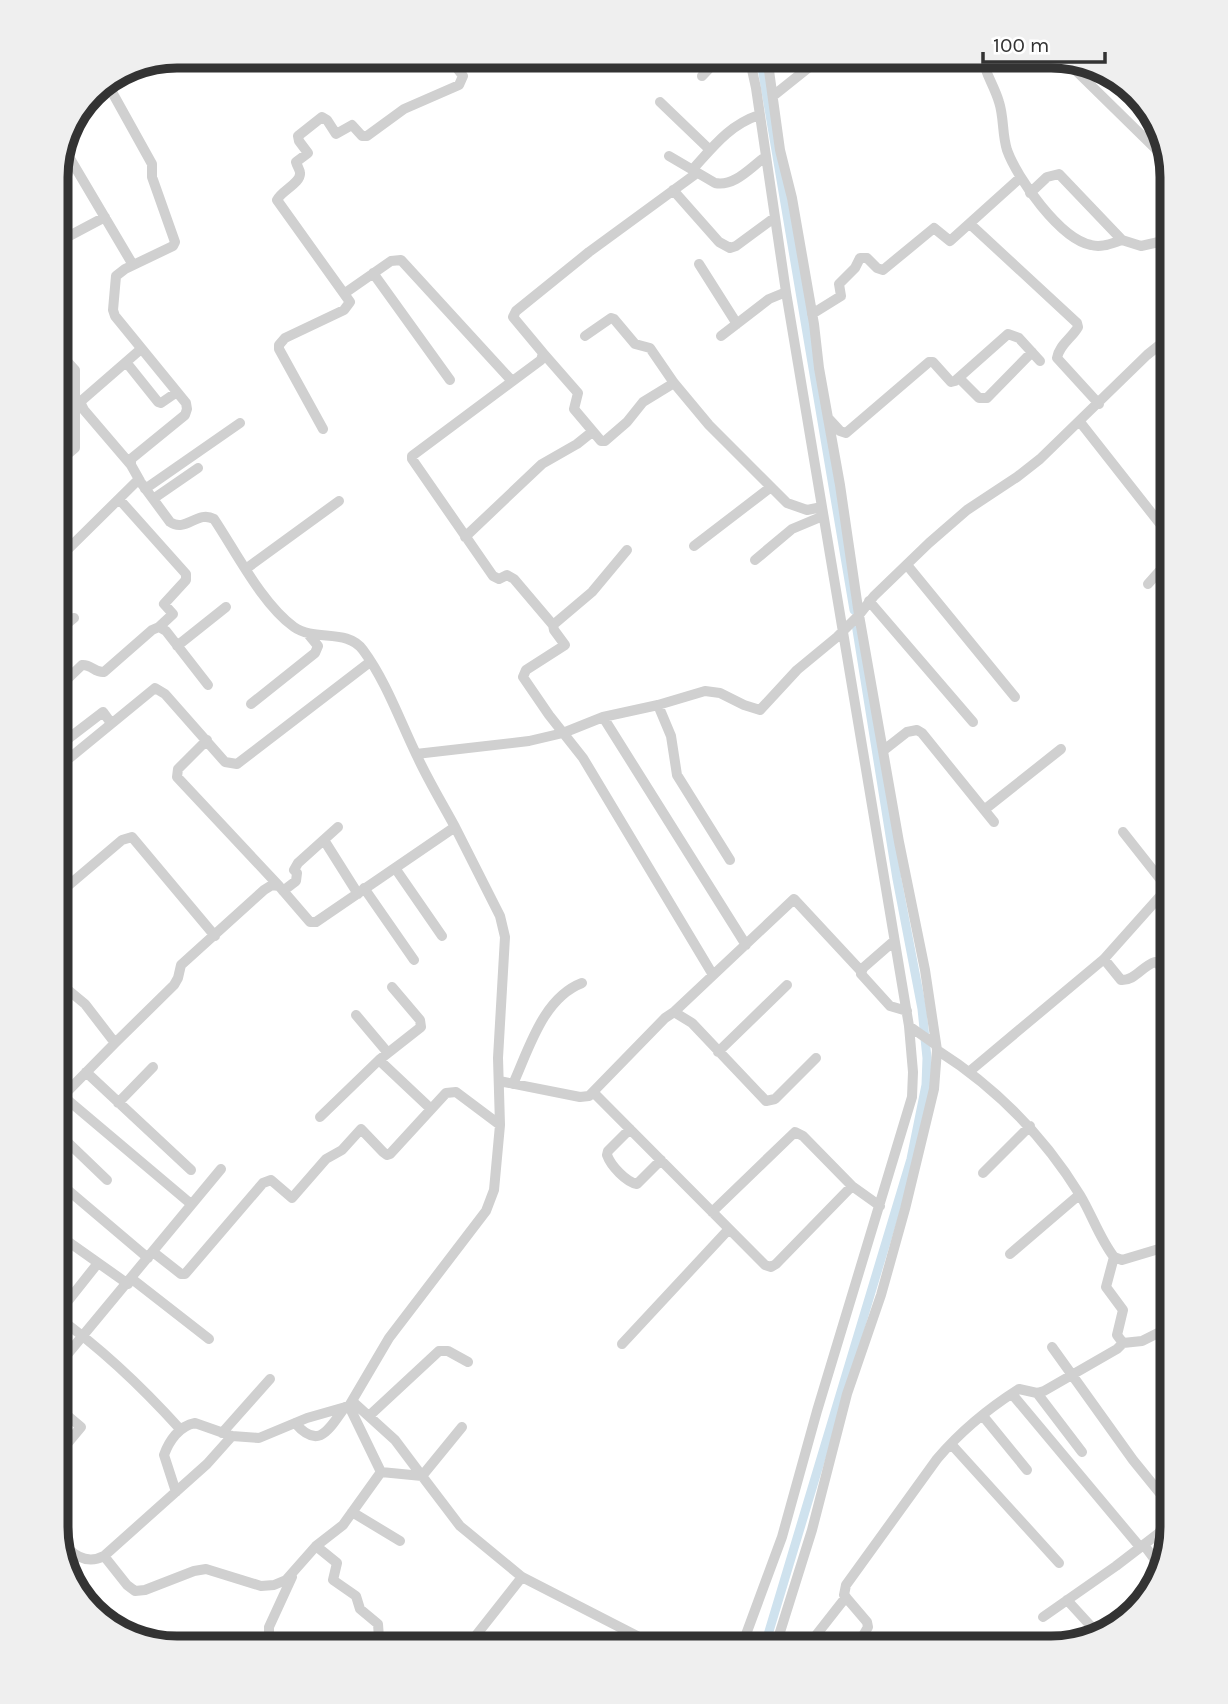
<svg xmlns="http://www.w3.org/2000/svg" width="1228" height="1704" viewBox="0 0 1228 1704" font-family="Karla,sans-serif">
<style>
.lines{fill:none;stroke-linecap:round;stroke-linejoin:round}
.canal{stroke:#cfe2ee;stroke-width:9}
.minor{stroke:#d0d0d0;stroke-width:10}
.rim{fill:none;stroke:#333;stroke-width:9}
</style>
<rect width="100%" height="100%" fill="#fff"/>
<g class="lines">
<path class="canal" d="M760,56L854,610
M764,1648L911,1159L926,1085L927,1058L922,1009L897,879L856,624"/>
<path class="minor" d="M767,56L780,150L792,198L814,324L819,368L840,485L859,615L899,842L925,970L937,1050L934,1089L905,1209L881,1295L847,1394L812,1530L775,1648
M982,56C985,74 994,85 999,102C1004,117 1002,134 1007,150C1017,178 1060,239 1091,245C1102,248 1112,243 1122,240
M1062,57L1167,160
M456,66L468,56
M702,76L721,56
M107,83L152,164V177L175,242L173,246L125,269L116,276L113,310L115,316L186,403L187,409L185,415L131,459V465L140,481
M773,96L823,56
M660,102L710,150
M65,150L133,265
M62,153L69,145L65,136
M669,156L715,183C734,187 750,168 765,157
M692,170C713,147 729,125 759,115
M673,190L719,242L730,248L736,246L774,218
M1030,193L1047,177L1059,174L1122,240L1141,246L1172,239
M970,224L1077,323L1078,327C1072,338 1059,345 1057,358L1099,404
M56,243L105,217
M699,264L737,324
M373,273L450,380
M345,293L391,261L401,260L512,381
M812,314L841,296L839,284L855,268L860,258H867L877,268L883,270L934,228L950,241L1020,178
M585,336L611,318L614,319L635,344L650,348L674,383L709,425L787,503L807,510L822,507
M721,336L769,299L786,292
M543,353L578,393L574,409L601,441H605L627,422L643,402L674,383
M126,362L158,402L161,403L177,392
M959,378L979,398H987L1032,352
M828,418L840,431L846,433L929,362H933L951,382L955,381L1008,334L1019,338L1040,361
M1080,422L1172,539
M323,429L279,349V345L285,338L344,310L350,302L277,200C281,191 301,183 300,173C300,170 297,166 296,162L308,153L299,141L298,136L322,117L327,120L336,134L352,125L362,136H367L404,109L459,85L463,76L448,56
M56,464L75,448V370L56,349
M131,465L84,410L80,402L141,349
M145,489L240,423
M119,499L186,574V580L164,604L173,614L159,627
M153,499L198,468
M465,537L542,464L577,444L592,432
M56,538L67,550
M694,546L771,487
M627,550L592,592L553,625L554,630L565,645L526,670L523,677L549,715L583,758L713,975
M755,560L792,529L823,516
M907,565L1015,697
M247,568L339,501
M1148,584L1172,557
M869,601L973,722
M553,625L514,579L507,575L499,579L493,576L412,459V456L541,360L543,353L513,317L516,311L589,252L697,173
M56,633L74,618
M177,646L226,607
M56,690L82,665C91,664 95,673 104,672L152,630L159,627L166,631L208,685
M251,704L315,653L318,646L309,635
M658,705L671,736L677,775L730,860
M603,717L746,945
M207,740L178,769L177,777L279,886
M56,748L103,712L111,723
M884,750L907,732L917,730L922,733L994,822
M416,754L529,741L563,733L603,717L658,705L705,691L720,693L744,705L760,710L797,670L837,637L859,615L874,596L929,543L967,510L1017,477L1040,459L1147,355L1172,335
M56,759L61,765L155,688L165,694L225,762L237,764L370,662
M984,810L1061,749
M1123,832L1168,889
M56,833L59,830
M324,840L358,894
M395,868L442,936
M364,888L414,960
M283,891L296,881L297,873L294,870L298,863L338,827
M56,896L122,840L132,837L215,936
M894,941L863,968L861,974L890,1006L907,1011
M1104,959L1121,980C1135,981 1142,966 1155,962L1172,974
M56,980L85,1004L115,1043L174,985L178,978L181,965L264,890L272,885L279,886L310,922H316L455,827C442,803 428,780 417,756C400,721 386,681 363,650C347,628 315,642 294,627C262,604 236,552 214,519C197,510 186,533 170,522L142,484L137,481L56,561
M674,1012L794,899L861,971
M356,1015L388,1053
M909,1026L936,1045
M937,1050C997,1088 1043,1135 1080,1195C1092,1215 1100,1239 1114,1257L1122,1260L1172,1245
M718,1052L787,985
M379,1060L421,1027L420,1020L392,987
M970,1071L1104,959L1162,894L1172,886
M86,1072L191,1170
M499,1081L580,1097L589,1096L665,1018L674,1012L692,1023L766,1101L775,1099L816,1058
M513,1084C529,1049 543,998 582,983
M594,1093L765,1265L771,1267L776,1264L852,1186
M63,1096L191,1204
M56,1103L115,1043
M118,1103L153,1067
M320,1117L379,1060L431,1109
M630,1129L608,1151L607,1155C611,1166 626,1182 637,1184L661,1160
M56,1131L107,1180
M983,1173L1030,1126
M56,1180L148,1258
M56,1203L68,1190
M712,1212L795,1132L803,1136L852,1186L880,1206
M56,1233L128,1284
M153,1252L181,1274H185L263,1183L271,1180L292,1198L326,1159L342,1150L361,1129L383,1152L387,1155L390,1154L446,1093L456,1092L500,1125
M1010,1254L1079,1195
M1114,1257L1106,1287L1123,1310L1117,1335L1123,1343
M98,1263L56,1316C101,1348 143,1388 180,1429
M132,1279L209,1339
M622,1344L729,1229
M1052,1347L1133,1460L1172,1508
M56,1368L221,1169
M1037,1393L1082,1452
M1012,1394L1140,1547
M352,1401L395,1440L422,1476L462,1427
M369,1416L439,1351H448L468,1362
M983,1416L1027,1470
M295,1423C319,1451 329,1429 345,1407
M222,1433L270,1379
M951,1444L1059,1563
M56,1457L81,1427L56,1406
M381,1472L422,1476L460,1526L522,1577L637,1636L652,1648
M176,1492L164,1455C169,1441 179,1426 195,1423L232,1436L259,1438L307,1418L349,1406
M352,1512L400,1541
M59,1539C71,1553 85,1566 104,1556L207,1464L232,1436
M1144,1545L1161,1568
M316,1546L337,1563L333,1580L356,1596L360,1609L378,1624L379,1638L397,1648
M104,1556L127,1585L135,1591L145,1590L194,1571L206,1569L261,1586L274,1585L286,1580L316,1546L343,1525L381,1472L349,1406L389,1338L486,1211L494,1190L500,1125L498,1058L505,937L500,916L455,827
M1067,1600L1099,1635
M1043,1617L1116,1566L1172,1523
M689,1647L695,1648
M275,1648L269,1635V1627L292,1577
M466,1648L522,1577
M741,1648L782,1537L817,1411L912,1097L913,1072L909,1026L786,292L756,88L749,56
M806,1648L846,1597
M860,1648V1641L868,1627L867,1622L844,1595L846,1585L937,1459C960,1432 989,1408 1019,1389L1037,1393L1044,1391L1117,1349L1123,1343L1142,1341L1172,1326
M925,1648L936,1642L945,1648"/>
</g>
<path d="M0 0H1228V1704H0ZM177 68H1051A109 109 0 0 1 1160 177V1527A109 109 0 0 1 1051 1636H177A109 109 0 0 1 68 1527V177A109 109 0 0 1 177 68Z" fill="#efefef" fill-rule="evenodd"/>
<path class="rim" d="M177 68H1051A109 109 0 0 1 1160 177V1527A109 109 0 0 1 1051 1636H177A109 109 0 0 1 68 1527V177A109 109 0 0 1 177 68Z"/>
<path d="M983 52v10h122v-10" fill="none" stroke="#333333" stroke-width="3.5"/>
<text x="993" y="52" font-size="21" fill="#333333" stroke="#ffffff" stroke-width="5" paint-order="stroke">100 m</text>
</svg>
